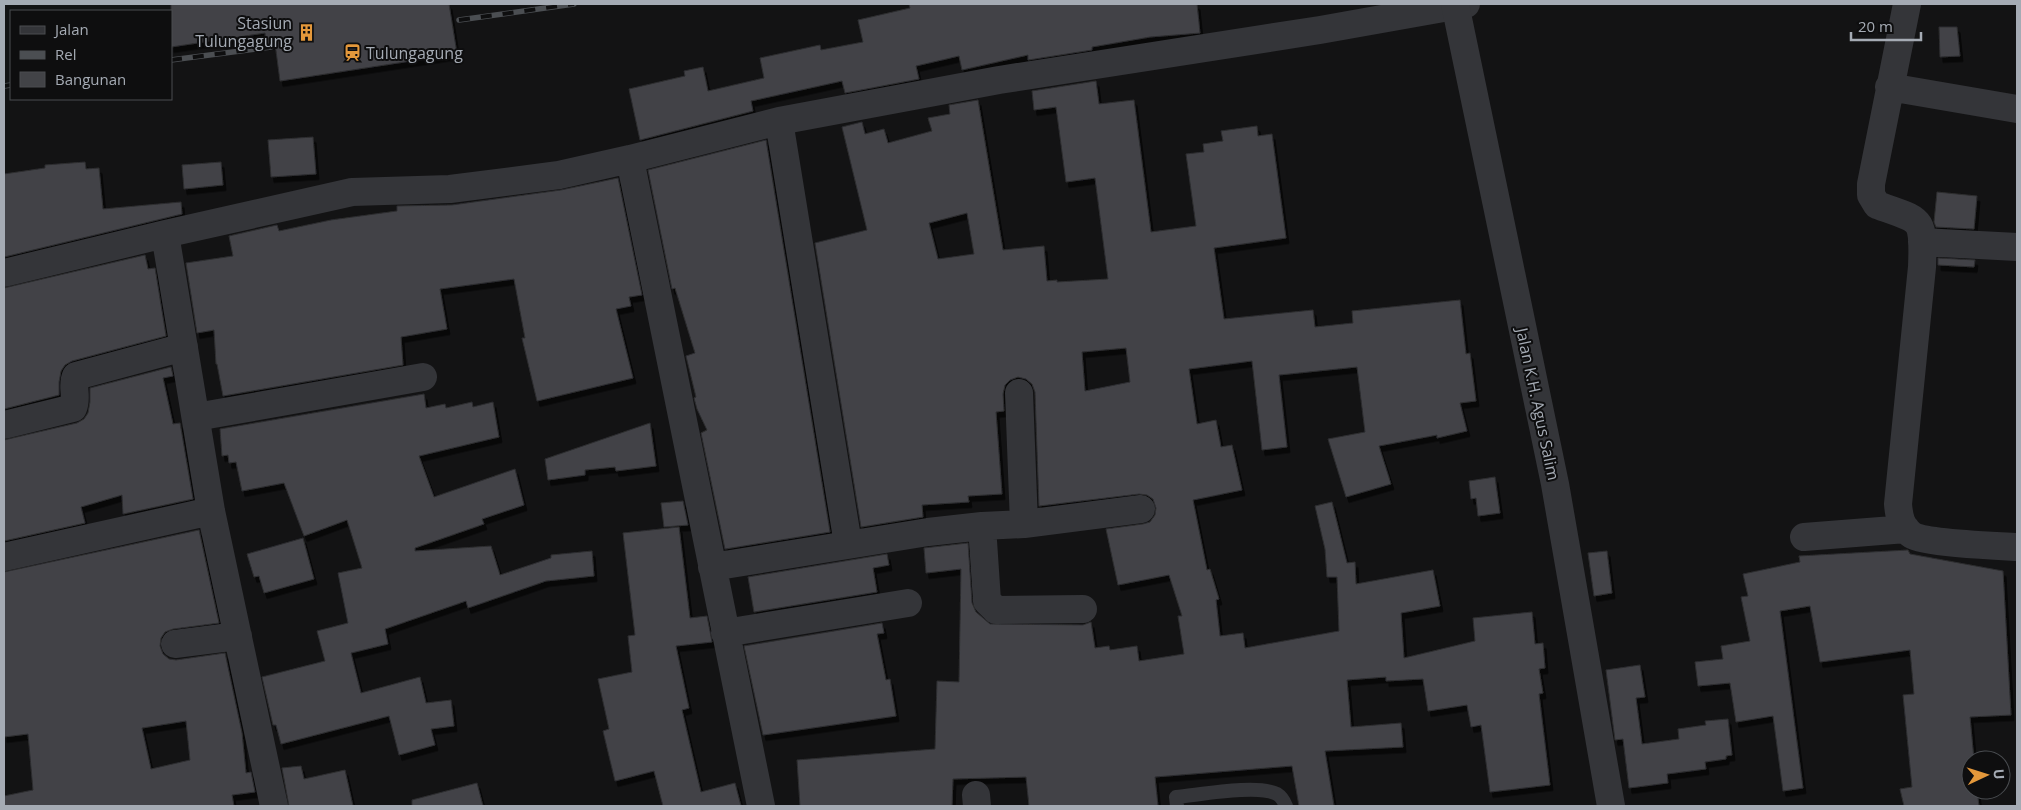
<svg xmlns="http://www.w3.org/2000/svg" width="2021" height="810" viewBox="0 0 2021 810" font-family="'Open Sans',sans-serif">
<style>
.building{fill:#424347;stroke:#2d2d30;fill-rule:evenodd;filter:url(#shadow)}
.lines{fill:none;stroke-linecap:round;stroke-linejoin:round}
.service{stroke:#343539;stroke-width:14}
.minor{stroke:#343539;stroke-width:28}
.tertiary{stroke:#343539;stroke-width:28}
.rail-casing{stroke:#4b4e52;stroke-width:5.5}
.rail{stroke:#0e0e0f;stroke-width:4;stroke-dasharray:11;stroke-linecap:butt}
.labels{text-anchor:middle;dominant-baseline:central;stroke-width:4;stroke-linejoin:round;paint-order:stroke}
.poi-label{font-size:16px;fill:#a5abb4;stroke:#0e0e0f;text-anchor:end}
.street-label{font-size:16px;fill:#a5abb4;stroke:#0e0e0f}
</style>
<defs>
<filter id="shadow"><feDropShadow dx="3" dy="5.5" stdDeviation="0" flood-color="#0009"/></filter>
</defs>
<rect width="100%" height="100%" fill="#131314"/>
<path class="building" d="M171,4H449L457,54L280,81L275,43L266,44L265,33L171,47Z
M909,4H1197L1200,33L1150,37L1092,47V50L1028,60V55L962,70L959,56L916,66L919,79L845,93L842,81L751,101L753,111L640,140L629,89L685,76L684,71L703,67L708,91L764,78L760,58L820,45L821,50L863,42L858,20L910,8Z
M1939,27H1957L1960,56L1940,57Z
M1096,81L1099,104L1134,100L1151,232L1196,226L1186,154L1204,152L1203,144L1223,141L1221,131L1257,126L1258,136L1272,134L1286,238L1214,248L1224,319L1313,310L1315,327L1353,323L1352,311L1460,300L1466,354L1470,353L1476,401L1460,403L1467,431L1437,438V435L1379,446L1391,484L1346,497L1328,439L1365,432L1357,367L1279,375L1287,447L1262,450L1252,361L1189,369L1197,424L1216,420L1221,447L1232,445L1242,490L1193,500L1207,570L1210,569L1219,599L1216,600L1220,636L1243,633L1245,648L1339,631L1337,577H1327L1325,549L1315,506L1332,502L1347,563L1355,562L1356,584L1433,570L1440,606L1401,613L1404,658L1475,641L1473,618L1532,612L1535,644L1543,643L1545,668L1539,669L1543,693L1539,694L1550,785L1490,792L1481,725L1471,727L1467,705L1428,711L1423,679L1386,681V677L1347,680L1351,727L1401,723L1403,747L1325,751L1334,806H1299L1292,766L1155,777L1158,806H1029L1026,777L953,779L952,806H800L797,760L935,749L937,681L959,682L961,569L926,573L924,548L968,543L972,603L976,612L990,624L1083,625L1091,622L1095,648L1109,646L1110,650L1137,646L1139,661L1184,654L1178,616H1182L1169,575L1118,585L1106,529L1143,524L1150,522L1155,515L1156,508L1153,499L1147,495L1139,494L1039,506L1035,392L1032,384L1026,379L1018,377L1010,380L1005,385L1003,394L1004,411L996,412L1002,494L968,496L969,502L922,505L923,517L861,527L815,243L867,230L842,127L862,122L865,134L884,129L888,143L932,131L928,118L950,114L949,105L978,100L1003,250L1044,246L1047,281L1057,280V282L1108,279L1095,178L1066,182L1056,107L1034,110L1032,91ZM967,213L974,254L938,259L929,223ZM1126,348L1130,382L1085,391L1082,352Z
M313,137L316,174L271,177L268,140Z
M766,140L830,532L725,549L701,433L707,430L697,409L694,398L696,397L686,356L695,353L675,288L672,289L648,170Z
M85,162L86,169L99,168L103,209L181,202L182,214L4,257V174L45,168V165Z
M221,162L223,185L184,189L182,165Z
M618,178L642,295L629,297L631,306L616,309L633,378L537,401L522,338H525L514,279L440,289L447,329L401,337L403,365L223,396L217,364H216L214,330L197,333L186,263L233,256L229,236L277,225L279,231L331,220L397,211V206L452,205L561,190Z
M1937,192L1977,196L1974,229L1936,227L1934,222Z
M145,255L148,269L155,268L166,336L72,361L65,365L61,371L59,382V395L4,409V288Z
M1938,258L1975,260L1974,267L1938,265Z
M171,367L173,376L163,378L173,424L180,423L193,499L123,514L122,495L81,507L85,523L4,541V440L77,423L84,419L88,413L90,402V388Z
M424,394L426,408L445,404L446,408L472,402L473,407L493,402L499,437L419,456L434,497L515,469L524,505L482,519L484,524L415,548V551L491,546L500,575L551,558V555L592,551L594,576L546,581L468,608L466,601L385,629L388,644L351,653L361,693L420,677L426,703L451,700L454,726L431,729L435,745L399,755L389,716L281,744L276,725H273L262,677L325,661L317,631L348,623L338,573L362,568L347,520L304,536L284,483L242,491L236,462L229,463L228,455L222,456L220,429Z
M650,423L656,466L616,471L615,467L585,470V475L548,480L545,459Z
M1495,477L1500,513L1478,516L1476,498L1471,499L1469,481Z
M683,501L688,525L664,527L661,503Z
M679,527L690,618L707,616L712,642L676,646L689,708L682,710L701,792L735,783L741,806H663L654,771L615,781L603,731L609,729L598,679L632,672L628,636L635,635L623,533Z
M199,530L219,623L173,629L165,632L161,638L160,646L163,654L169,659L176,660L225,653L242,733L246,773L251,772L255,792L232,795L234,806H4V796L33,790L28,734L4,737V572ZM186,721L190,760L151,769L142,728Z
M303,538L314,579L264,593L259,576L254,577L247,554Z
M1908,550L1910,554L2003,571L2011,715L1970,717L1974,760H1971V790H1977L1979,806H1904L1900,789L1912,787L1903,695L1914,694L1910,650L1820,662L1810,606L1780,611L1803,788L1783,791L1773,716L1736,722L1730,683L1698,686L1695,662L1723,659L1721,646L1750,641L1741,597L1748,596L1743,574L1800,562L1799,556Z
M1607,551L1612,593L1594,596L1588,553Z
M887,554L889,565L873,568L877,592L754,612L748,577Z
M882,623L884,633L877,634L886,680L890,679L896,716L763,735L744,646Z
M1640,665L1645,697L1636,698L1642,744L1679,739L1678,729L1706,725L1705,721L1728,719L1732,755L1726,756V759L1705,762L1706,769L1667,774L1668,783L1629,788L1623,739L1615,740L1606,670Z
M301,766L304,779L345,770L353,806H289L282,768Z
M477,783L483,806H412V800Z"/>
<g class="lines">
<path class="service" d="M1177,806L1176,797C1199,795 1258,784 1277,794C1282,797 1284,801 1286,806"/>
<path class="minor" d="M1907,4L1871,184V195L1877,205C1922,221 1924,216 1922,267L1898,504C1899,516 1901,528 1912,535C1924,543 1998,546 2017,547
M1889,87L2017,109
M779,121L848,544
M630,159L761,806
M165,234L211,511L274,806
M1922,242L2017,247
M4,273L165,234L352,192L450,189L559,175L630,159L779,121L999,80L1320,30L1466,4
M1019,393L1024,524
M196,417L423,377
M4,425L73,408C78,397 71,386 76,376L184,347
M982,526L987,601L996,610L1083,609
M1804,537L1906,529
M4,557L211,511
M712,567L928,532L982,526L1024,524L1141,509
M725,633L908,603
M175,644L238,636
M976,795L977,806"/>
<path class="tertiary" d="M1455,4L1555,484L1611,806"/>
<defs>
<path id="rail" d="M459,20L574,4
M171,60L271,47
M4,86L11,85"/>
</defs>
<use href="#rail" class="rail-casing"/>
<use href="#rail" class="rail"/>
</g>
<defs>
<symbol id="building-bare" viewBox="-9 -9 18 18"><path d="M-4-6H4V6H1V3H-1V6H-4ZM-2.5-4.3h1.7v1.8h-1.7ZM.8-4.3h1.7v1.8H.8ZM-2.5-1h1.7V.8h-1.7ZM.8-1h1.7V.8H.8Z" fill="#e4983b" stroke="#0e0e0f" stroke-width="2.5" paint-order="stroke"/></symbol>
<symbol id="station-bare" viewBox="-9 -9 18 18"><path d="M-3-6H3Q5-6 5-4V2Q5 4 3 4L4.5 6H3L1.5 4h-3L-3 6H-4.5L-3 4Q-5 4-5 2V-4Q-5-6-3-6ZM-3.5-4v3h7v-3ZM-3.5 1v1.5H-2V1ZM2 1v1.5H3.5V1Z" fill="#e4983b" stroke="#0e0e0f" stroke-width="2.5" paint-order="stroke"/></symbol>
</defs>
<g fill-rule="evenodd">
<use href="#building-bare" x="294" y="20" width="25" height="25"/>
<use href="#station-bare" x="340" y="40" width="25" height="25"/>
</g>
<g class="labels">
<g class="poi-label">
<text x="292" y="23">Stasiun<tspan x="292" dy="18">Tulungagung</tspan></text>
<text x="366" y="53" text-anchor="start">Tulungagung</text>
</g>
<g class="street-label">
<text transform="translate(1538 404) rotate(78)">Jalan K.H. Agus Salim</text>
</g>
</g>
<rect width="2021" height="810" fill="none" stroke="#a5abb4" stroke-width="10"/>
<rect x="10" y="10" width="162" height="90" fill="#0e0e0f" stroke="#4a4d51"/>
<rect x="20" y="26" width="25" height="8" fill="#343539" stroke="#4a4d51"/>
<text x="55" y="35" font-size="15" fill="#a5abb4">Jalan</text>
<rect x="20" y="51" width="25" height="8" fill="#4b4e52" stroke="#4a4d51"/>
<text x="55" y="60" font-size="15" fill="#a5abb4">Rel</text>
<rect x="20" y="72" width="25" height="15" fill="#424347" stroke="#4a4d51"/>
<text x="55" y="85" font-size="15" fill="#a5abb4">Bangunan</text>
<g transform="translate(1986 775) rotate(86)"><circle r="24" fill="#0e0e0f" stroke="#4a4d51"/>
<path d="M0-4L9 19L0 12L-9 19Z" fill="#e4983b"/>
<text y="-8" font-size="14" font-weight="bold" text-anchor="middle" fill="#a5abb4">U</text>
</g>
<path d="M1851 32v8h70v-8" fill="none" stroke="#a5abb4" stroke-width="2.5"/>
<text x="1858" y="32" font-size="15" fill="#a5abb4" stroke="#0e0e0f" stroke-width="4" paint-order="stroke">20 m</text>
</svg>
